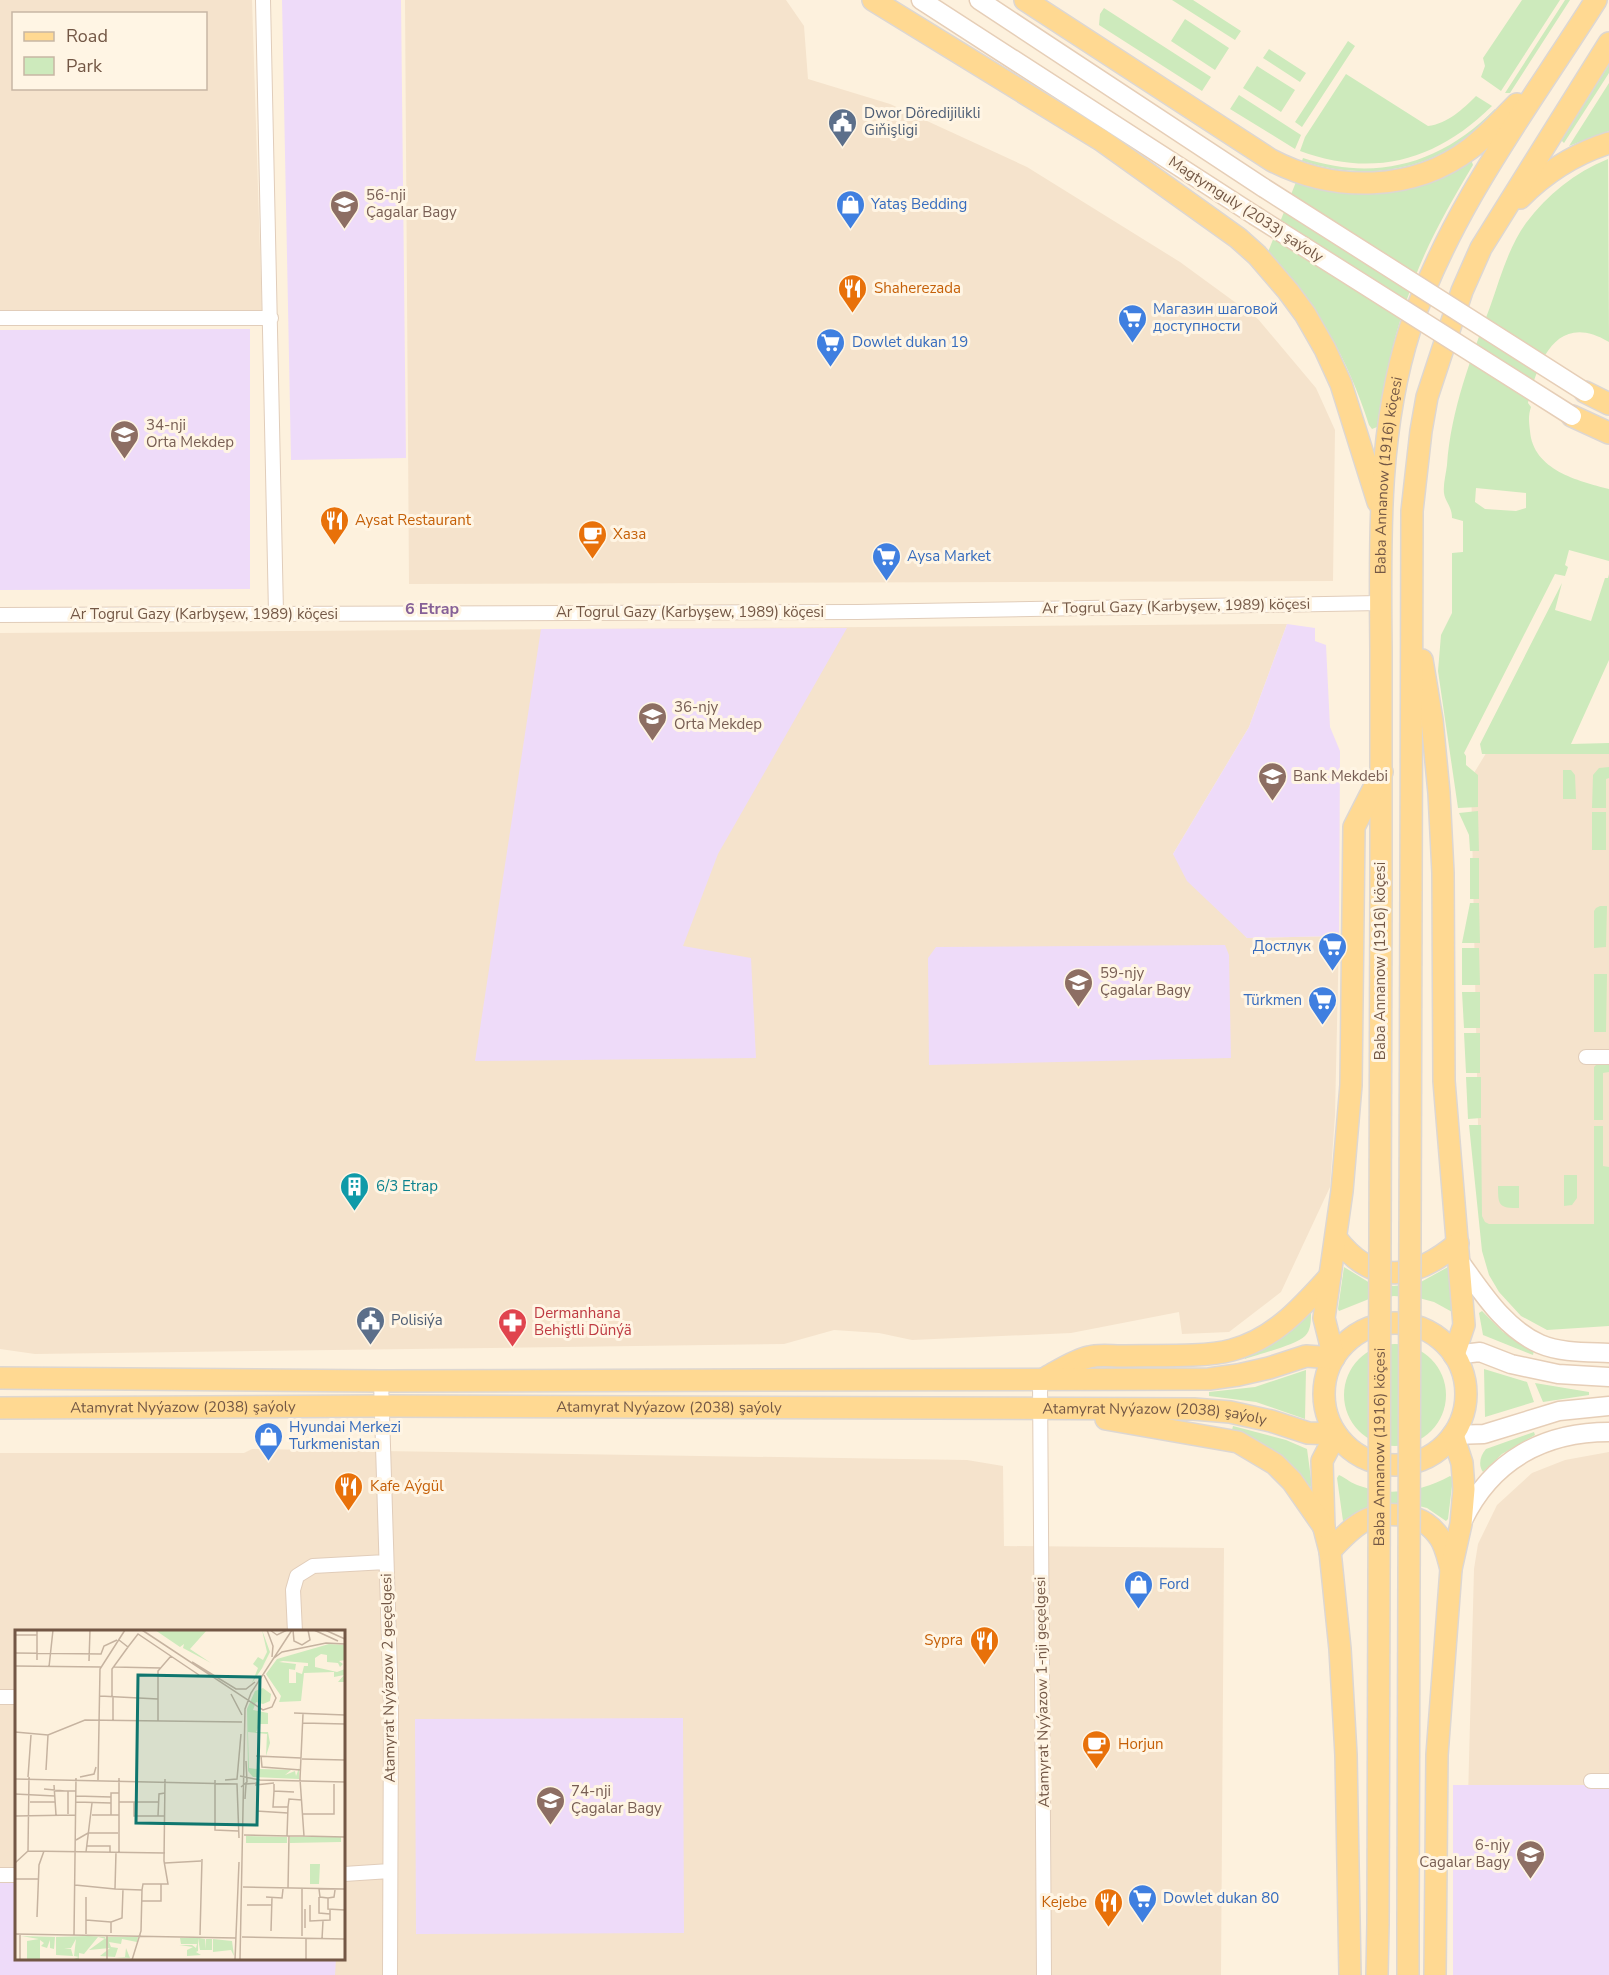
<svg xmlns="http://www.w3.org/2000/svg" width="1609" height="1975" viewBox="0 0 1609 1975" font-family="'Nunito Sans',sans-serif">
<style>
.residential{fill:#f5e3cc;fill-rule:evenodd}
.education{fill:#eedbf9}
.green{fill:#cdeabc;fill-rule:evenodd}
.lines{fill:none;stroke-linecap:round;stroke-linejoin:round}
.street-casing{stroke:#e1cdba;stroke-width:16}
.secondary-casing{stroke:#e6ceb7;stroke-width:21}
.primary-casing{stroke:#ddd7d2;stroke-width:24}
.street{stroke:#fff;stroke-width:14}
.secondary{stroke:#fff;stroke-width:18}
.primary{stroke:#ffd992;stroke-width:21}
.secondary-bridge-casing{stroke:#e6ceb7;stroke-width:21;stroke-linecap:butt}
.primary-bridge-casing{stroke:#ddd7d2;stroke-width:24;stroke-linecap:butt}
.secondary-bridge{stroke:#fff;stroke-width:18}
.primary-bridge{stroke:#ffd992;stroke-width:21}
.labels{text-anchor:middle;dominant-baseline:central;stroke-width:6;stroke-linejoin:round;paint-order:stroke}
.service-label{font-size:15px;fill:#4e5e75;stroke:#fff5e4;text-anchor:start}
.education-label{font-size:15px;fill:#785e54;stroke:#fff5e4;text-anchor:start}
.shop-label{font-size:15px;fill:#366cbe;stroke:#fff5e4;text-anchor:start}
.street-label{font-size:15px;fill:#735745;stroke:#fff5e4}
.food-label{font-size:15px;fill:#c56008;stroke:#fff5e4;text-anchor:start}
.culture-label{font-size:15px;fill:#0d838f;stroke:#fff5e4;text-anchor:start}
.health-label{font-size:15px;fill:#be3a42;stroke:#fff5e4;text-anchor:start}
.neighbourhood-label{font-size:16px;font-weight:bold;fill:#866097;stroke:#fff5e4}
.inset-road{fill:none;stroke:#c6b3a0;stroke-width:1.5}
.view{fill:#0f766e;fill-opacity:0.15;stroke:#0f766e;stroke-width:3}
.inset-edge{fill:none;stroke:#735745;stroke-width:3}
</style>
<rect width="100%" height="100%" fill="#fdf1dd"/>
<path class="residential" d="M0,0H252L262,314L0,311ZM14,14H206V88H14Z
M405,0H786L804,26L808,79L890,104L1027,167L1180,262L1258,319L1316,388L1335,430L1333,581L409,584Z
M1287,624L1249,727L1173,854L1247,938L1339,936L1335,1115L1330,1187L1281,1292L1229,1332L1182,1334L1179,1312L1071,1333L912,1340L879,1333L834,1330L784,1344L35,1354L0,1349V633Z
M1491,745L1609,746V1301L1480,1223L1471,778Z
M252,1449L967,1460L1003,1466L1004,1546L1224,1548L1221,1975H0V1453H244ZM16,1632H344V1958H16Z
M1609,1452V1975H1469L1468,1799L1474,1569L1478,1544L1497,1505L1532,1473L1565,1460Z"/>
<path class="education" d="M282,0H401L406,458L291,460Z
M250,329V589L0,590V330Z
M1287,624L1315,628V641L1326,645L1330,727L1340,751L1339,936L1247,938L1187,881L1173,854L1249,727Z
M847,628L718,854L683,946L751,958L756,1058L475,1061L541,629Z
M1225,945L1229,955L1231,1058L929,1065L928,958L936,947Z
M683,1718L684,1933L416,1934L415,1719Z
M1453,1785H1609V1975H1453Z
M0,1883H16V1958L336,1959L335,1975H0Z"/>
<path class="green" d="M1172,0H1193L1241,31L1235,40Z
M1522,0H1560L1501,91L1481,77L1485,66L1483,58Z
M1565,0H1570L1510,93H1505Z
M1104,8L1211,77L1202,91L1099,25L1100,14Z
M1185,19L1229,48L1215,70L1171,41Z
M1348,41L1355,46L1302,127L1295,122Z
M1269,49L1306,73L1300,82L1263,58Z
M1609,65V73L1564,143L1561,140Z
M1257,66L1295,90L1281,112L1243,88Z
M1346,74L1428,126C1447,124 1463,109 1476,96L1492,106C1436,161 1374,178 1300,151L1305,137Z
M1609,83V131L1569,146Z
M1239,95L1301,135L1295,149L1230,109Z
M1495,109L1497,112C1484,123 1472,135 1458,144C1410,175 1355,178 1302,161L1303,158C1376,182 1441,164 1495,109Z
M1608,159L1609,342C1557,311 1538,360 1528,403L1531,407C1528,416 1529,422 1530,431C1533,470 1578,481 1609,489V561L1569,550L1565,565L1568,567L1565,576L1555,574L1464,753L1466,756V765L1478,775V807L1458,808L1438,671L1441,635L1452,613V553L1463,552V521L1452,518C1452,506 1445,502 1444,493C1443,484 1446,474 1447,465C1451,410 1471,358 1490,307C1500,279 1508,248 1526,223C1548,194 1574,173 1608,159ZM1476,488L1526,493V508L1516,511L1485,509L1475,502Z
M1469,162H1472L1473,165C1451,202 1429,240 1414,280C1396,327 1384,377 1377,427L1372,429L1369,425C1348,359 1316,302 1268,252L1296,182C1358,201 1412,195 1469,162Z
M1609,574V660L1571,744L1609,743V754H1482L1480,744L1562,583L1555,610L1591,621L1605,578H1608Z
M1609,767V778L1606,779V808H1592L1593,775L1599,768Z
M1563,770H1571L1575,775L1576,799H1563Z
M1478,811L1479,851H1470L1469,835L1459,813Z
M1592,812H1606V850H1592Z
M1470,858H1479V899H1470Z
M1470,903H1479L1480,943H1462Z
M1600,906H1607L1606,947L1594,948V911L1596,908Z
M1462,948H1479L1480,985H1462Z
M1594,974H1607L1606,1032H1594Z
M1462,992H1480V1028H1464Z
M1464,1033H1480V1073H1466Z
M1597,1064H1609V1072L1603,1073V1120H1594V1067Z
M1466,1077H1481V1118L1468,1119Z
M1469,1125H1481L1482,1216L1485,1222L1489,1224H1594V1126H1603V1166L1609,1167V1326L1547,1330L1521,1316L1499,1292L1489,1275L1482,1251Z
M1564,1175H1577V1198L1572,1205L1564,1206Z
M1498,1186H1519V1208C1499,1208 1498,1206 1498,1186Z
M1344,1267L1370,1283L1394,1286L1419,1283L1448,1267L1454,1313L1434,1302L1419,1298L1394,1296L1369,1299L1339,1311L1338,1309Z
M1482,1311L1503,1332L1534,1350L1533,1355L1483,1335L1479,1313Z
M1311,1313C1311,1320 1311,1331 1305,1336C1296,1345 1259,1354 1245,1359L1244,1356L1280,1339Z
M1344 1395a51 51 0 1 1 102 0a51 51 0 1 1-102 0Z
M1484,1369L1527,1382L1534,1402L1485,1417Z
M1306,1370L1305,1419L1256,1402L1209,1396V1392L1255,1387Z
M1535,1383L1589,1392V1395L1543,1402Z
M1233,1426L1286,1440L1307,1449L1312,1486L1310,1487C1285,1457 1269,1443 1232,1430Z
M1534,1432L1535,1435L1502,1454L1483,1472C1478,1465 1480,1456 1486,1449Z
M1339,1475C1346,1478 1352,1484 1360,1486C1390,1497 1423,1491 1450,1476L1453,1478L1448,1519L1446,1521L1427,1508L1415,1505L1371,1507L1360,1510L1343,1521L1337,1478Z"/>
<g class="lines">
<defs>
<path id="street" d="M263,0L276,613
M0,318H271
M0,615L857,612L1380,603
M1586,1057H1609
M1040,1380L1044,1975
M381,1381L391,1706L390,1975
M295,1632L293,1590L297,1576L313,1566L386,1562
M0,1697H16
M1591,1781H1609
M344,1874L390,1871
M0,1875H16"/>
<path id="secondary" d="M921,0L1254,215
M979,0L1264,188
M1460,1262C1482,1292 1504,1328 1540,1344C1561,1353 1587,1352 1609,1353
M1454,1355L1480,1352L1511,1364L1558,1374L1609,1377
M1453,1435L1484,1434L1559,1411L1609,1406
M1463,1520C1492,1460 1544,1432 1609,1432"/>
<g id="primary">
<path d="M873,0L1101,140L1238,238L1257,255L1288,291L1305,314L1325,349L1341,384L1378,502"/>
<path d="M1025,0L1271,160C1334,193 1414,192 1471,148C1488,135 1502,119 1517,104"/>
<path d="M1520,198C1546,172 1574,154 1609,143"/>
<path d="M1585,392L1609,404"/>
<path d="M1572,416L1609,433"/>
<path d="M1422,660L1432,720L1439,793L1443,873L1444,1081L1464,1325L1454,1355"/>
<path id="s1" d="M1381,891C1381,810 1381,729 1381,649C1380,542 1377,432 1410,329C1450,209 1529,106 1596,0"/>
<path d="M1411,891L1412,511L1421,431L1427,397L1462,291L1481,248L1609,43"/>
<path d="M1336,1238C1374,1287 1414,1280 1458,1243"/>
<circle cx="1395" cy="1394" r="71"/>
<path d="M1047,1377C1060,1370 1075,1360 1089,1357C1099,1354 1111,1356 1121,1356C1153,1355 1202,1358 1232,1350C1274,1339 1302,1307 1330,1276"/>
<path d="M0,1378L381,1381L1209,1379L1238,1375L1269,1368L1306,1356L1334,1358L1324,1318L1342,1191L1351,1085L1354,827L1382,772"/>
<path id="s2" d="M0,1408L381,1406L1194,1409L1230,1412L1271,1421L1308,1433L1336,1434L1322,1461L1324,1528L1330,1551L1340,1649L1346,1755L1350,1975"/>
<path d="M1106,1419L1238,1442L1275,1464L1292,1481L1324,1527"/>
<path d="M1330,1551C1353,1526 1370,1509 1406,1516C1422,1519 1431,1525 1440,1538C1446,1547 1448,1559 1451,1569"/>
<path d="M1408,1923V1975"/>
<path d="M1377,1975L1378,1924"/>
<path d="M1435,1975L1437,1755L1451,1569L1461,1524L1464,1489L1462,1463L1453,1435"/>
</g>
</defs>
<use href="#street" class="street-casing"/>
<use href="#secondary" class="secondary-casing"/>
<use href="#primary" class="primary-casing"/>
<use href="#street" class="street"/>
<use href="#secondary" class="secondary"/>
<use href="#primary" class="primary"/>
<defs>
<path id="secondary-bridge" d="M1264,188L1585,392
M1254,215L1572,416"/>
<g id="primary-bridge">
<path d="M1408,1923L1411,891"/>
<path id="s3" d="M1378,1924L1381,891"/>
</g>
</defs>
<use href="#secondary-bridge" class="secondary-bridge-casing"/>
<use href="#primary-bridge" class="primary-bridge-casing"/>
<use href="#secondary-bridge" class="secondary-bridge"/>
<use href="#primary-bridge" class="primary-bridge"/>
</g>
<defs>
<symbol id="civic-pin" viewBox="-11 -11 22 30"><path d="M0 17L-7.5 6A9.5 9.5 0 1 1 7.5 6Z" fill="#5c6f8a" stroke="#fff5e4"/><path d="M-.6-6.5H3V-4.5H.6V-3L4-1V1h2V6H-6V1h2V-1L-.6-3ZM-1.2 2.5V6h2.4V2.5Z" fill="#fff"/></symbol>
<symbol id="school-pin" viewBox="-11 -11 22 30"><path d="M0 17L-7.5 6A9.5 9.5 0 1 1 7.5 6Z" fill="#8d6e63" stroke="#fff5e4"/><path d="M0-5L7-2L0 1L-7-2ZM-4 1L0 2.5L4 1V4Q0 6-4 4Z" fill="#fff"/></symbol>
<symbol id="shop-pin" viewBox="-11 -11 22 30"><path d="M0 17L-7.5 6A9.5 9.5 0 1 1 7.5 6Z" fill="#3f7fe0" stroke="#fff5e4"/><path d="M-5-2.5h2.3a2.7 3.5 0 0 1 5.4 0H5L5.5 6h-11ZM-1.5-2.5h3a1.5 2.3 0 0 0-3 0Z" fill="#fff"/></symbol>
<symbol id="restaurant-pin" viewBox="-11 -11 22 30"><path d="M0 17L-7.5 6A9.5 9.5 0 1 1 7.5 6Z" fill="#e8710a" stroke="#fff5e4"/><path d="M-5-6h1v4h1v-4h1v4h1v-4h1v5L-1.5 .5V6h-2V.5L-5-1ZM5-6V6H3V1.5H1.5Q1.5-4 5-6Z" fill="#fff"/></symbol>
<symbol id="supermarket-pin" viewBox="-11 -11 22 30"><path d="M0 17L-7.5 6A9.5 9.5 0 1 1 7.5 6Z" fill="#3f7fe0" stroke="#fff5e4"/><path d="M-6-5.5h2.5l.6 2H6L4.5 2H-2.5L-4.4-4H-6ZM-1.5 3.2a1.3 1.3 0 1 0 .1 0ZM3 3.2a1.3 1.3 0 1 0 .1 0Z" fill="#fff"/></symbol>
<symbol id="cafe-pin" viewBox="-11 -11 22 30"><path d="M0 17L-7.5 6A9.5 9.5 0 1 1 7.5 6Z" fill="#e8710a" stroke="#fff5e4"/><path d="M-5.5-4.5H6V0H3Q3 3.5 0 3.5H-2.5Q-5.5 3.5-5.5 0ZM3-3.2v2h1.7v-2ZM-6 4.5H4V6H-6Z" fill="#fff"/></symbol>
<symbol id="building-pin" viewBox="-11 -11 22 30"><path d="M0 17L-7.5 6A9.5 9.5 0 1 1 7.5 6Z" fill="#0f9aa8" stroke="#fff5e4"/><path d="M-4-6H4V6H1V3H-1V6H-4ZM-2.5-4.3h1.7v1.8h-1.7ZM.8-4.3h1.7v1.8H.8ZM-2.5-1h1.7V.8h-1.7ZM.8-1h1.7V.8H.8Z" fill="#fff"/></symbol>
<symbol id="pharmacy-pin" viewBox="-11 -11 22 30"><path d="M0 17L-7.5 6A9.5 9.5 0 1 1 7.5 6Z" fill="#e0444e" stroke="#fff5e4"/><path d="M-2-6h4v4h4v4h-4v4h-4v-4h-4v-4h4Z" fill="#fff"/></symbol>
</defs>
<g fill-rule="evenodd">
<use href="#civic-pin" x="826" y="106" width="33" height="45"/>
<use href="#school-pin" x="328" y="188" width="33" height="45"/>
<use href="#shop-pin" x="834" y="188" width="33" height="45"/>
<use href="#restaurant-pin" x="836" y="272" width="33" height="45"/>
<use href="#supermarket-pin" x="1116" y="302" width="33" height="45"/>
<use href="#supermarket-pin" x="814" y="326" width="33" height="45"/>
<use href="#school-pin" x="108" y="418" width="33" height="45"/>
<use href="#restaurant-pin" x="318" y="504" width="33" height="45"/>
<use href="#cafe-pin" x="576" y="518" width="33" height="45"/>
<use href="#supermarket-pin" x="870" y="540" width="33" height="45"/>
<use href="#school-pin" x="636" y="700" width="33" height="45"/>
<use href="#school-pin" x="1256" y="760" width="33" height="45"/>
<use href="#supermarket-pin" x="1316" y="930" width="33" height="45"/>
<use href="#school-pin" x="1062" y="966" width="33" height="45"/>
<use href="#supermarket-pin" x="1306" y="984" width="33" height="45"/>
<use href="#building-pin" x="338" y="1170" width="33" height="45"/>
<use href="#civic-pin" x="354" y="1304" width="33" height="45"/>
<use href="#pharmacy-pin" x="496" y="1306" width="33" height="45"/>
<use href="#shop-pin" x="252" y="1420" width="33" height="45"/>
<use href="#restaurant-pin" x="332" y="1470" width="33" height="45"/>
<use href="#shop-pin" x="1122" y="1568" width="33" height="45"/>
<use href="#restaurant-pin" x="968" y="1624" width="33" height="45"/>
<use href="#cafe-pin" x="1080" y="1728" width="33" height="45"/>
<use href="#school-pin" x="534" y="1784" width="33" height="45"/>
<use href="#school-pin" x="1514" y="1838" width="33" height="45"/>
<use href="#supermarket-pin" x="1126" y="1882" width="33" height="45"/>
<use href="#restaurant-pin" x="1092" y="1886" width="33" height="45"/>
</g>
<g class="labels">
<g class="service-label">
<text x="864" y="113">Dwor Döredijilikli<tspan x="864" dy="17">Giňişligi</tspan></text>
<text x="391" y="1320">Polisiýa</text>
</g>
<g class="education-label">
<text x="366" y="195">56-nji<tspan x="366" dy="17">Çagalar Bagy</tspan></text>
<text x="146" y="425">34-nji<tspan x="146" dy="17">Orta Mekdep</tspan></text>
<text x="674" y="707">36-njy<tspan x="674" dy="17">Orta Mekdep</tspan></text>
<text x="1293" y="776">Bank Mekdebi</text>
<text x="1100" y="973">59-njy<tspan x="1100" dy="17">Çagalar Bagy</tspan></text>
<text x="571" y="1791">74-nji<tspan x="571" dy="17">Çagalar Bagy</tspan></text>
<text x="1510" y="1845" text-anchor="end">6-njy<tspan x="1510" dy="17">Cagalar Bagy</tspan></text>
</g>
<g class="shop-label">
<text x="871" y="204">Yataş Bedding</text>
<text x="1153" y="309">Магазин шаговой<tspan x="1153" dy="17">доступности</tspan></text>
<text x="852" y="342">Dowlet dukan 19</text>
<text x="907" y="556">Aysa Market</text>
<text x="1311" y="946" text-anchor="end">Достлук</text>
<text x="1302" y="1000" text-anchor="end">Türkmen</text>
<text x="289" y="1427">Hyundai Merkezi<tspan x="289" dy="17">Turkmenistan</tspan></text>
<text x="1159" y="1584">Ford</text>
<text x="1163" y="1898">Dowlet dukan 80</text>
</g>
<g class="street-label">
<text transform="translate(1246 209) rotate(33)">Magtymguly (2033) şaýoly</text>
<text stroke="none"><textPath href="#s1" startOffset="416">Baba Annanow (1916) köçesi</textPath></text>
<text transform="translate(1176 606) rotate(-1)">Ar Togrul Gazy (Karbyşew, 1989) köçesi</text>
<text x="690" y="612">Ar Togrul Gazy (Karbyşew, 1989) köçesi</text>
<text x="204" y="614">Ar Togrul Gazy (Karbyşew, 1989) köçesi</text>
<text transform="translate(1380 961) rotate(-90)">Baba Annanow (1916) köçesi</text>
<text stroke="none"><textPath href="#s2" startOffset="183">Atamyrat Nyýazow (2038) şaýoly</textPath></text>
<text stroke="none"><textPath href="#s2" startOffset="669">Atamyrat Nyýazow (2038) şaýoly</textPath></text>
<text stroke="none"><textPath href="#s2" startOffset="1155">Atamyrat Nyýazow (2038) şaýoly</textPath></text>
<text stroke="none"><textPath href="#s3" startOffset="477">Baba Annanow (1916) köçesi</textPath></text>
<text transform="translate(388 1678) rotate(-91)">Atamyrat Nyýazow 2 geçelgesi</text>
<text transform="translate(1042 1692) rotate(-91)">Atamyrat Nyýazow 1-nji geçelgesi</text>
</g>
<g class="food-label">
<text x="874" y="288">Shaherezada</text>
<text x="355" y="520">Aysat Restaurant</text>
<text x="613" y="534">Хаза</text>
<text x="370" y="1486">Kafe Aýgül</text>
<text x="963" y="1640" text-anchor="end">Sypra</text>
<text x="1118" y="1744">Horjun</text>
<text x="1087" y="1902" text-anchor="end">Kejebe</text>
</g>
<g class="culture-label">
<text x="376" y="1186">6/3 Etrap</text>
</g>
<g class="health-label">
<text x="534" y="1313">Dermanhana<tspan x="534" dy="17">Behiştli Dünýä</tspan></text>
</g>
<g class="neighbourhood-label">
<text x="432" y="609">6 Etrap</text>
</g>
</g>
<g transform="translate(15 1630)">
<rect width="330" height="330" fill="#fdf1dd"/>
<path d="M140,0H192L175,19L196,33L168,18L169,14L165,17ZM247,0L255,22L247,38L254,28L237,53L243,38L238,34L243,27L248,30L252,22ZM314,14L330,15V30L324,31L328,34L325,37L323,33L312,32V25L306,24L300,28V37L322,42L330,39V52H323L329,45L319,47V42L289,43L286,71L264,72L266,66L251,44L262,29ZM268,31L293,33V36H289L287,44L281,42V53H274V39L280,40L281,34L264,32ZM248,58L256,64L255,71L248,74L241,72L238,80L253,83V94H245L241,102H253L255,113L251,126L252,104L233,102L234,138L242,139V127L245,139L276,140L270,145L280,141L281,146L284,138V149L238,147L233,141L232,79L240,61ZM231,206L272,207V213H231ZM275,207H326V212L275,213ZM295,234H305L304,254H295ZM6,306L40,307L39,319L35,318V310L32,318L26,316L29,313L25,310V330H12V311L24,309ZM73,306L90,307L91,309L83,307L69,324L64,323V329H59L64,327L59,326L61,309L56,318H49L56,319L58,326L41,325V307ZM92,307H123L122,312L107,309L106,314L94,312L96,317L103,318L100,327H110L111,318L115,328L85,326L95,318L74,320ZM165,308H184L190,309V319L191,309H197V320H185L183,308V321L181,322L186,325L172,326V320L178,317L164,315H177L181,318L182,314H166ZM198,309L217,311L219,326L216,320L198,322Z" fill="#cdeabc" fill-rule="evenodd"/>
<path class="inset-road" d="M22,0V30M127,0L248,80L257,77L261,68L249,45M252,0L258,16L257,27M255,0L262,5L272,0M278,0L279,11L287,15L295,10L293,0M299,0L323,11M310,0L330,9M0,5H22M104,10L113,17L123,4L184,45M0,23L86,24L89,16L102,10M259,28L267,22L311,13L330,14M74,31L75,0M177,32L221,59H231L240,52M0,36L86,37M34,37L38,0M99,37L146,38M216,64L227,85M85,66L143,69M97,67V39L113,17M279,83L330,85M98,91V67M143,91V41L156,26M288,93L330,94M0,102L33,105L70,90L227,92M241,126L286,128M246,126L247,137L286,140M287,129L330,130M31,140L33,105M225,146L245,150L330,152M13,147L16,105M65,147L79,144L81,137M0,149L222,154L224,208M83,150L85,39L110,0M200,150V200L223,201M210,150L222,149L226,104M259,154V161L279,162M39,155L41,185M240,155L259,153M226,157L232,152L231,131M29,159L50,161M40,161H61M53,161V184M259,161L258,177H273L272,206H289L285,149L288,84M0,164L40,166M61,166L96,167M230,169L231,154L243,153M15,172H40M61,172L96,173M104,172H144M119,172V186H150M273,177L274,169L287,170M241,181L273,183M288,184H319V154M77,185H104M96,185V163H104M0,186L61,185M143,186L144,164L150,163M229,205L274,206M287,206L330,207M61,210L73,203H103M72,216H95V222M13,221L150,223M71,222L77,173M101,222L100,259L127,260M104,222V148M0,233L13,221L14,147M150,233L186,231M0,249H23M146,254H153L149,231L150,149M60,255L100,259M228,257L330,259M273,258L274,206M287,258V306M304,259L305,267L313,268L319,267L320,260M251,267L267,268L268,259M304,267V283L315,284M313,268V279L330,280M232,275H257M295,275V291L315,290V280M290,279V298M22,287L24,235L29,221M71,290L96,292M256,301L257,267M96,303V292L107,288L108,259M0,304L221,308M71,304V267M59,305L61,148M92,305V330M185,305L187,229M227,307L330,309M307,309L308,291M5,330V304M117,330L126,301L127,260L128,254H146V271H127M220,330L224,232M225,330L230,79L236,63L277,0M291,330V308"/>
<path class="view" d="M123,45L245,47L242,195L121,193Z"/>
<rect width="330" height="330" class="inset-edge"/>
</g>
<rect x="12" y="12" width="195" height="78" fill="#fff5e4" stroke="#c7b6a4" stroke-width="1.5"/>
<rect x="24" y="32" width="30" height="9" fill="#ffd992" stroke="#c7b6a4" stroke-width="1.5"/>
<text x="66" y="42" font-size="18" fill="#735745">Road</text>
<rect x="24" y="57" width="30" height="18" fill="#cdeabc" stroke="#c7b6a4" stroke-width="1.5"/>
<text x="66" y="72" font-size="18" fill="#735745">Park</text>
</svg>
